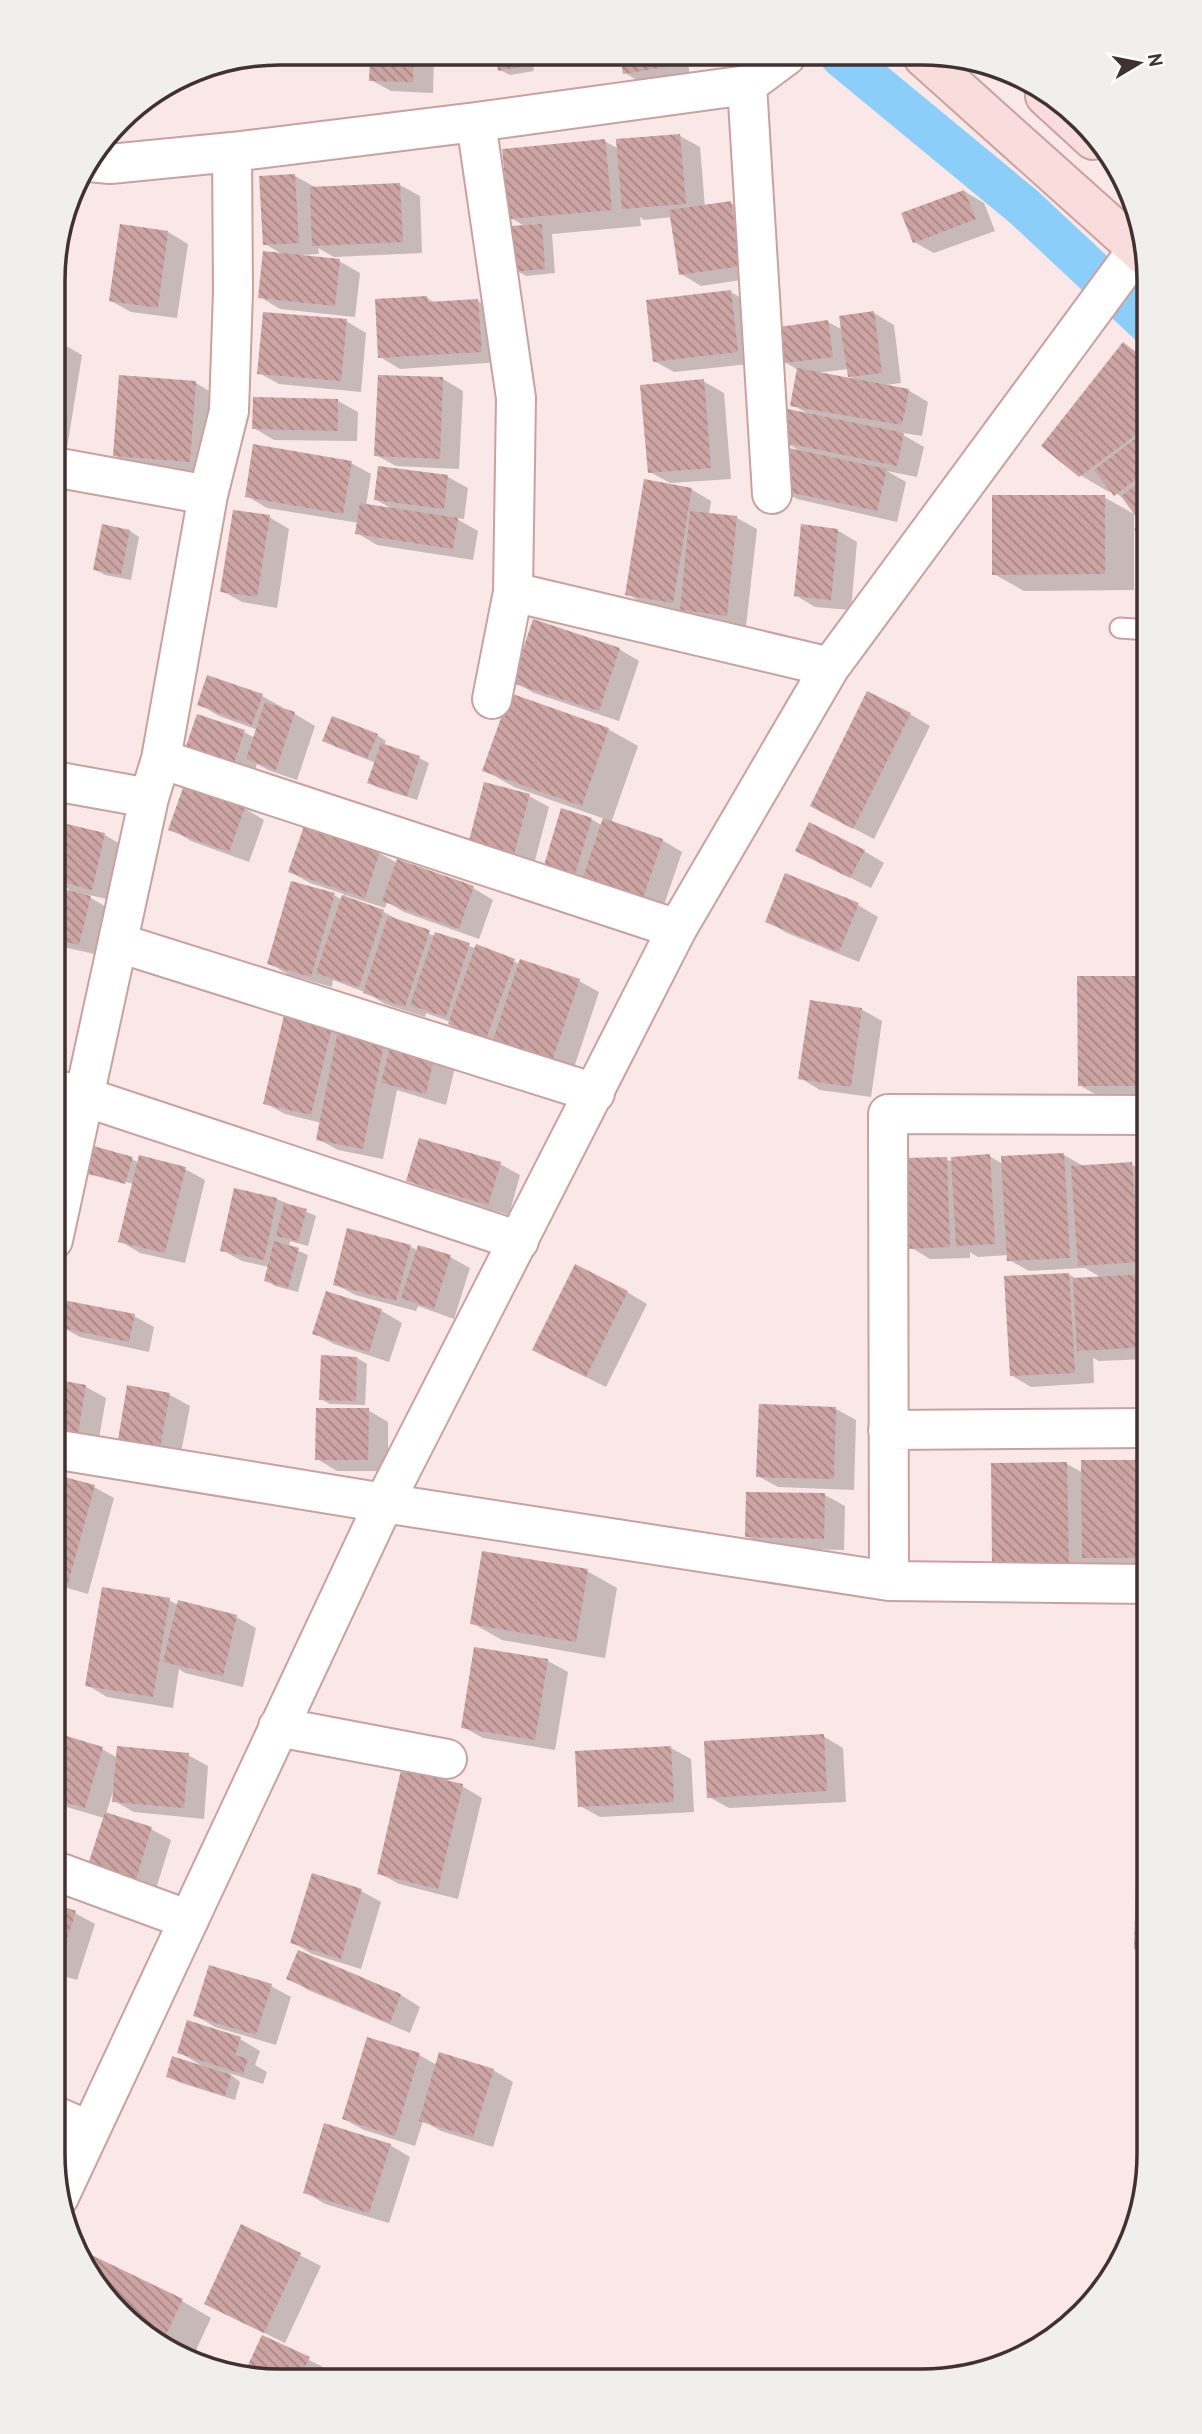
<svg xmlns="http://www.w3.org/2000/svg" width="1202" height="2434" viewBox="0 0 1202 2434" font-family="'PT Sans',sans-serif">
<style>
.shadow{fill:#0003;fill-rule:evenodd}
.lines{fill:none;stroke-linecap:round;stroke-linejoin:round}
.canal{stroke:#8bcefa;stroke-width:42}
.building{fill:url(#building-back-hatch)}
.lane-casing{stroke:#c9a1a0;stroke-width:23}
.street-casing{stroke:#c9a1a0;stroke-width:42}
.secondary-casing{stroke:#c9a1a0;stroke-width:42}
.lane{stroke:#fff;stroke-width:19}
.street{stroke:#fff;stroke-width:38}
.secondary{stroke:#f9dcdc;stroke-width:38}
.rim{fill:none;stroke:#413130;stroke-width:3.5}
</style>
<defs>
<pattern id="building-back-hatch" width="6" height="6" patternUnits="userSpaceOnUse" patternTransform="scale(1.75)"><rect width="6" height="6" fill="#cca4a3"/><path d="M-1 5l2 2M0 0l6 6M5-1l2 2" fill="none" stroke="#a78685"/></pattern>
</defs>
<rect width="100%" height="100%" fill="#f9e8e7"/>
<path class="shadow" d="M372,53H434L433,93L391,91L371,80Z
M497,54H531L534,71L510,75L500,70Z
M622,55H687L690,77L645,85L625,73Z
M680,136L700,147L705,207L731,203L751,214L761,277L701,286L681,274L672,217L644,220L640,217L641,226L552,234L555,273L526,276L516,270L526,227L511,218L604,141L619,149Z
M295,176L315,187L400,185L420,196L422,253L334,257L318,248L319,254L301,255V257L339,261L360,273L355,317L280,309L260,297L284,255L265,244Z
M964,191L984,203L995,231L934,253L914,242Z
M168,232L188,244L177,318L131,312L111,301Z
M731,292L751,304L758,363L674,372L654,361Z
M427,298L437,304L478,301L498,313L501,362L400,369L380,357Z
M874,313L894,325L901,383L886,385L908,390L928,402L922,436L898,432L924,447L917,477L887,471L906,482L897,522L797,499L777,488L802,452L783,441L807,413L792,405L798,370L785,362L828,322L843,330ZM848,369L849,376L856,380L816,373Z
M346,321L366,333L361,392L279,384L259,373Z
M54,339L82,355L66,454L54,452Z
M1123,344L1149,359V548L1136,529L1147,522L1139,517L1128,502L1112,490L1109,492L1080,475Z
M443,379L463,391L459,469L396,466L376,455Z
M703,381L724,393L731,479L670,483L650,472Z
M196,383L216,395L210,473L134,466L114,455Z
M338,401L358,412L357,441L274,440L254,428Z
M351,463L371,474L366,506L394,510L375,499L379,468L448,477L468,488L464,519L455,518L478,531L473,560L377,545L357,533L359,523L267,508L247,496Z
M691,489L711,501L709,514L737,518L757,529L746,626L701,621L685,612L647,605L627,594Z
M1104,497L1134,514V590L1024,591L994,574Z
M269,517L289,529L277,608L242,602L222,591Z
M837,530L857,542L851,610L815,607L795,595Z
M130,531L139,537L131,580L105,575L95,569Z
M619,649L639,661L619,721L534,693L514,682Z
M262,696L282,707L281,710L295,714L315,726L297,780L268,770L257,764L251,782L205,766L244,732L255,738L258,730L219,716L199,704Z
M910,714L930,726L874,839L832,817Z
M608,729L638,746L611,823L662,840L682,852L662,911L564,882L591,819L603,826L605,819L514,787L484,770Z
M377,735L386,741L384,746L419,758L429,763L417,800L379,788L369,783L376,763L334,746Z
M529,796L549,807L533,868L490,856Z
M244,808L264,820L249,862L191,841L171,829Z
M54,823L105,835L125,847L112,900L84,894L110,909L99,955L54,945V889L68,892L69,889L54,884Z
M864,851L884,863L871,888L817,861Z
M379,853L397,863L473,888L493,900L479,939L404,912L387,902L385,908L345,895L344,898L384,912L405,924L435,936L436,934L477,949V947L520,964L579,981L599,992L573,1071L470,1035L451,1022L426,1013L425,1017L385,1004L367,993L333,980L332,987L289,975L269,963L334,895L342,900L344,894L310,883L290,872Z
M858,905L878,917L859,962L787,933L767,921Z
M1078,978H1149V1102H1109L1079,1085Z
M861,1009L882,1021L871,1097L820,1090L800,1078Z
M334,1020L455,1067L446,1105L397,1090L383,1159L338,1150L318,1139L322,1123L285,1114L265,1103Z
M1064,1155L1085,1167L1131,1164L1149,1174V1274H1143L1149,1278V1359L1099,1361L1093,1358L1094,1383L1031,1387L1011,1375L1068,1274L1077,1279L1102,1278L1085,1268L1029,1271L1009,1260L1008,1255L978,1257L970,1252V1258L930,1259L910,1247L946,1159L953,1162L989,1156L1003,1164Z
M132,1159L139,1163L185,1169L205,1180L185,1263L140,1253L120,1241L134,1184L92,1173V1176L84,1171Z
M500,1164L520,1175L509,1215L428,1192L408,1180Z
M277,1199L316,1216L308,1246L290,1241L289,1247L308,1255L298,1292L275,1286L266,1280L269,1267L242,1261L222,1250Z
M410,1246L418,1251L450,1257L470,1268L454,1319L418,1306L416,1311L355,1295L335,1284Z
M627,1292L647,1304L606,1387L554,1361Z
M327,1293L382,1311L402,1323L389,1362L334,1344L314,1333Z
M134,1316L154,1327L149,1352L80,1337L60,1326Z
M357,1358L367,1364L365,1405L330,1404L321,1399Z
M86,1387L106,1398L96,1456L57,1449Z
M170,1395L190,1406L180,1458L140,1451L119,1439Z
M836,1409L856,1420L854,1490L778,1487L758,1476Z
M368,1410L388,1422V1471H337L317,1459Z
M1146,1462L1149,1464V1568L1023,1583L1067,1464L1083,1473Z
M53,1475L94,1487L114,1498L88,1594L53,1584Z
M825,1495L845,1506L844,1550L767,1548L747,1536Z
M587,1571L617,1588L605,1658L502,1640L472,1623Z
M169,1600L178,1605L236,1617L256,1628L243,1687L185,1673L179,1669L173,1708L107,1697L87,1685Z
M548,1661L568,1672L555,1750L483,1738L463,1727Z
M53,1734L102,1749L118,1758L188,1755L208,1766L204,1819L134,1812L114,1801L113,1791L106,1814L151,1829L171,1840L153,1899L107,1885L104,1818L53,1803Z
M823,1736L843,1748L846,1802L729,1808L709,1797Z
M671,1748L691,1759L694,1812L600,1817L580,1806Z
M462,1786L482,1798L458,1899L399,1884L379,1873Z
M1139,1845L1149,1846V1956L1136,1948Z
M361,1891L381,1902L361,1969L312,1954L292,1942Z
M53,1905L75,1913L95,1924L77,1980L53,1973Z
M288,1978L401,1995L420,2007L410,2033L308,1990Z
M271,1986L291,1997L276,2045L215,2027L195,2015Z
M188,2023L240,2039L260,2051L255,2065L267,2072L263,2084L229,2073L240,2082L235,2100L178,2082L168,2076L202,2066L179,2052Z
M419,2055L437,2065L493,2070L513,2082L493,2147L441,2131L423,2121L415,2146L364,2130L344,2119Z
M390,2145L410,2157L389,2223L325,2204L305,2192Z
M242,2226L321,2266L285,2343L206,2304Z
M81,2252L182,2301L211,2318L190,2363L130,2325Z
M263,2337L329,2370L324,2380L244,2378Z"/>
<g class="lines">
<path class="canal" d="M841,56L1024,207L1149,324"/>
</g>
<path class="building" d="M370,53H414L413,82L369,81Z
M496,54H523L525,66L498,71Z
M620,55H669L671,66L623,74Z
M680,134L686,204L622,209L616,139Z
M605,139L612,210L509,219L502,149Z
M295,174L299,243L263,245L259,176Z
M400,183L403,242L312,246L310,187Z
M964,190L976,219L913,243L901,213Z
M731,201L741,266L679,275L669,210Z
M120,224L168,231L158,308L109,301Z
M542,224L545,269L514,272L510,226Z
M263,251L340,259L335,306L258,298Z
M731,290L738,352L653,362L646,300Z
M427,296L428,302L478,299L482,352L378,358L375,299Z
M874,311L882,373L848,377L839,316Z
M263,312L347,319L341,381L257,374Z
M828,320L833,357L784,363L779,327Z
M1123,342L1149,363V425L1079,477L1041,446Z
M797,368L909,389L902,425L790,406Z
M119,375L196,381L190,462L113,456Z
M378,375L443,377L440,459L374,456Z
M704,379L711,468L648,473L640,385Z
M253,397L338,399V431L252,429Z
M788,409L904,433L897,466L781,442Z
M1149,428V469L1114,496L1094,470Z
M253,444L352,461L343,514L245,497Z
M784,447L887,469L877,511L775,489Z
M378,466L448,475L444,509L374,500Z
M1149,475V509L1137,518L1121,496Z
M644,479L692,488L673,603L625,595Z
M992,495H1105V574L992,575Z
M360,503L458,518L453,549L355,534Z
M233,510L270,515L257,597L220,592Z
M690,511L737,516L727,616L680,610Z
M1149,518V551L1134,529Z
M102,524L130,530L121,575L93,570Z
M801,524L838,529L831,600L794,596Z
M533,619L620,648L599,711L512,683Z
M207,675L263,694L252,725L197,705Z
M867,691L911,713L853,829L810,806Z
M510,693L609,728L582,806L482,771Z
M265,702L295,712L276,770L246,759Z
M197,714L245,730L231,772L183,755Z
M332,716L378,734L367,759L322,741Z
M381,743L420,756L407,796L367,783Z
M484,782L530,794L513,858L468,845Z
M184,785L245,807L229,852L168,830Z
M561,808L592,818L573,881L542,872Z
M603,818L663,839L642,901L582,880Z
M54,821L105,833L92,890L54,880Z
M809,822L865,850L850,878L795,851Z
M304,826L380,851L365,898L288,872Z
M397,859L474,886L459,929L382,901Z
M785,873L859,903L839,952L765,922Z
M291,881L335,893L311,977L267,964Z
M54,887L91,896L79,945L54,939Z
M342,895L384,910L359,987L316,973Z
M388,916L430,930L405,1007L363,993Z
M435,932L470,943L446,1017L410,1005Z
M476,944L515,959L486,1039L448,1024Z
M520,959L580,979L552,1061L493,1040Z
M1077,976H1149V1086H1078Z
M810,1000L862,1008L851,1087L798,1079Z
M286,1007L334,1019L311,1115L263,1104Z
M338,1030L385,1039L363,1149L316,1140Z
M391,1043L435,1054L426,1094L381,1083Z
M419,1138L501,1162L488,1205L406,1181Z
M90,1145L133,1157L125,1184L82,1172Z
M1064,1153L1070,1258L1007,1261L1001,1156Z
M990,1154L995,1244L956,1246L951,1157Z
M139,1155L186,1167L165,1253L118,1242Z
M947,1157L950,1247L908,1249L904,1158Z
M1132,1162L1139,1262L1078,1266L1071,1166Z
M234,1188L277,1198L264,1260L220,1251Z
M284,1203L307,1209L298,1241L276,1236Z
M347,1228L411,1245L396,1301L333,1285Z
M274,1241L299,1248L288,1288L264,1281Z
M418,1245L451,1255L434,1309L401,1298Z
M575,1264L628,1291L586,1377L532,1350Z
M1069,1273L1075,1373L1010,1376L1004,1276Z
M1146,1274L1149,1347L1077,1351L1073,1278Z
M326,1291L382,1309L369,1352L312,1334Z
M63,1300L135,1314L129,1342L58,1327Z
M321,1355L357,1357L356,1401L319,1400Z
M53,1379L86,1385L76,1446L53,1442Z
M127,1385L170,1393L160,1448L118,1440Z
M759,1404L836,1407L834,1479L756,1477Z
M316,1408H369L368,1460H315Z
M1081,1460H1146L1147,1558H1082Z
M1067,1462L1069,1566L992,1567L991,1463Z
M53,1474L95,1485L68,1584L53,1580Z
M746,1492L825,1493L824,1539L745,1537Z
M482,1551L588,1569L576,1642L470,1624Z
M102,1587L170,1598L153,1697L85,1686Z
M178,1600L237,1615L223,1676L163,1662Z
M474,1647L548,1659L535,1740L461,1728Z
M53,1732L103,1747L85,1808L53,1799Z
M824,1734L827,1791L707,1798L704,1741Z
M117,1746L189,1753L184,1808L112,1802Z
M671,1746L674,1802L578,1807L575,1751Z
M401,1770L463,1784L438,1889L377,1874Z
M105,1812L152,1827L133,1889L85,1874Z
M1137,1844H1149V1950L1134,1949Z
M312,1873L362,1889L341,1959L290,1943Z
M53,1903L76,1911L57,1970L53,1969Z
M298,1950L401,1994L390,2023L286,1979Z
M209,1965L272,1984L256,2035L193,2016Z
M187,2020L241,2037L235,2055L248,2059L243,2074L177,2053Z
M367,2037L420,2053L395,2136L342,2119Z
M439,2052L494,2069L473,2137L419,2121Z
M172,2056L231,2075L225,2096L166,2077Z
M324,2123L391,2144L369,2213L303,2193Z
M241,2224L301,2253L264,2333L204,2304Z
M79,2249L183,2299L161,2345L130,2325Z
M262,2335L310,2357L299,2380L242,2378Z
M849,2377V2381H759V2378Z"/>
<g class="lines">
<defs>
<path id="lane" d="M1120,628L1149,630"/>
<path id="street" d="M747,85L772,494
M476,122L516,398L513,592L492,699
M89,162L110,164L232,152L476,122L747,85L786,56
M54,467L208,495
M513,592L830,667
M161,759L677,929
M54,781L149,798
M119,943L595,1093
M54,1089L85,1097L519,1241
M53,1240L149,798L161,759L208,495L229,411L233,291L232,152
M888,1430L1149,1428
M53,1449L384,1503L889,1581L1149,1584
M889,1581L888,1114L1149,1115
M278,1727L447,1759
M53,1870L189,1920
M53,2115L90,2131
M59,2197L384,1503L677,929L830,667L1143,242"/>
<path id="secondary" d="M923,57L1146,257
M1045,96L1093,140"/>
</defs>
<use href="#lane" class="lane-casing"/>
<use href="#street" class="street-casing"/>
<use href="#secondary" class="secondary-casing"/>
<use href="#lane" class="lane"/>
<use href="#street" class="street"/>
<use href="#secondary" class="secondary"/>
</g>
<path d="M0 0H1202V2434H0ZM280 65H922A215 215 0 0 1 1137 280V2154A215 215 0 0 1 922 2369H280A215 215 0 0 1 65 2154V280A215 215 0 0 1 280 65Z" fill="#f0efee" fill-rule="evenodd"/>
<path class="rim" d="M280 65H922A215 215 0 0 1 1137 280V2154A215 215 0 0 1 922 2369H280A215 215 0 0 1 65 2154V280A215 215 0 0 1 280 65Z"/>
<g transform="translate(1139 63) rotate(80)" stroke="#ffffff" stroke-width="5" paint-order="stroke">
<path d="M0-5L12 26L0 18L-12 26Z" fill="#413130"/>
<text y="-10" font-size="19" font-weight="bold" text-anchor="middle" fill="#413130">N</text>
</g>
</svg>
